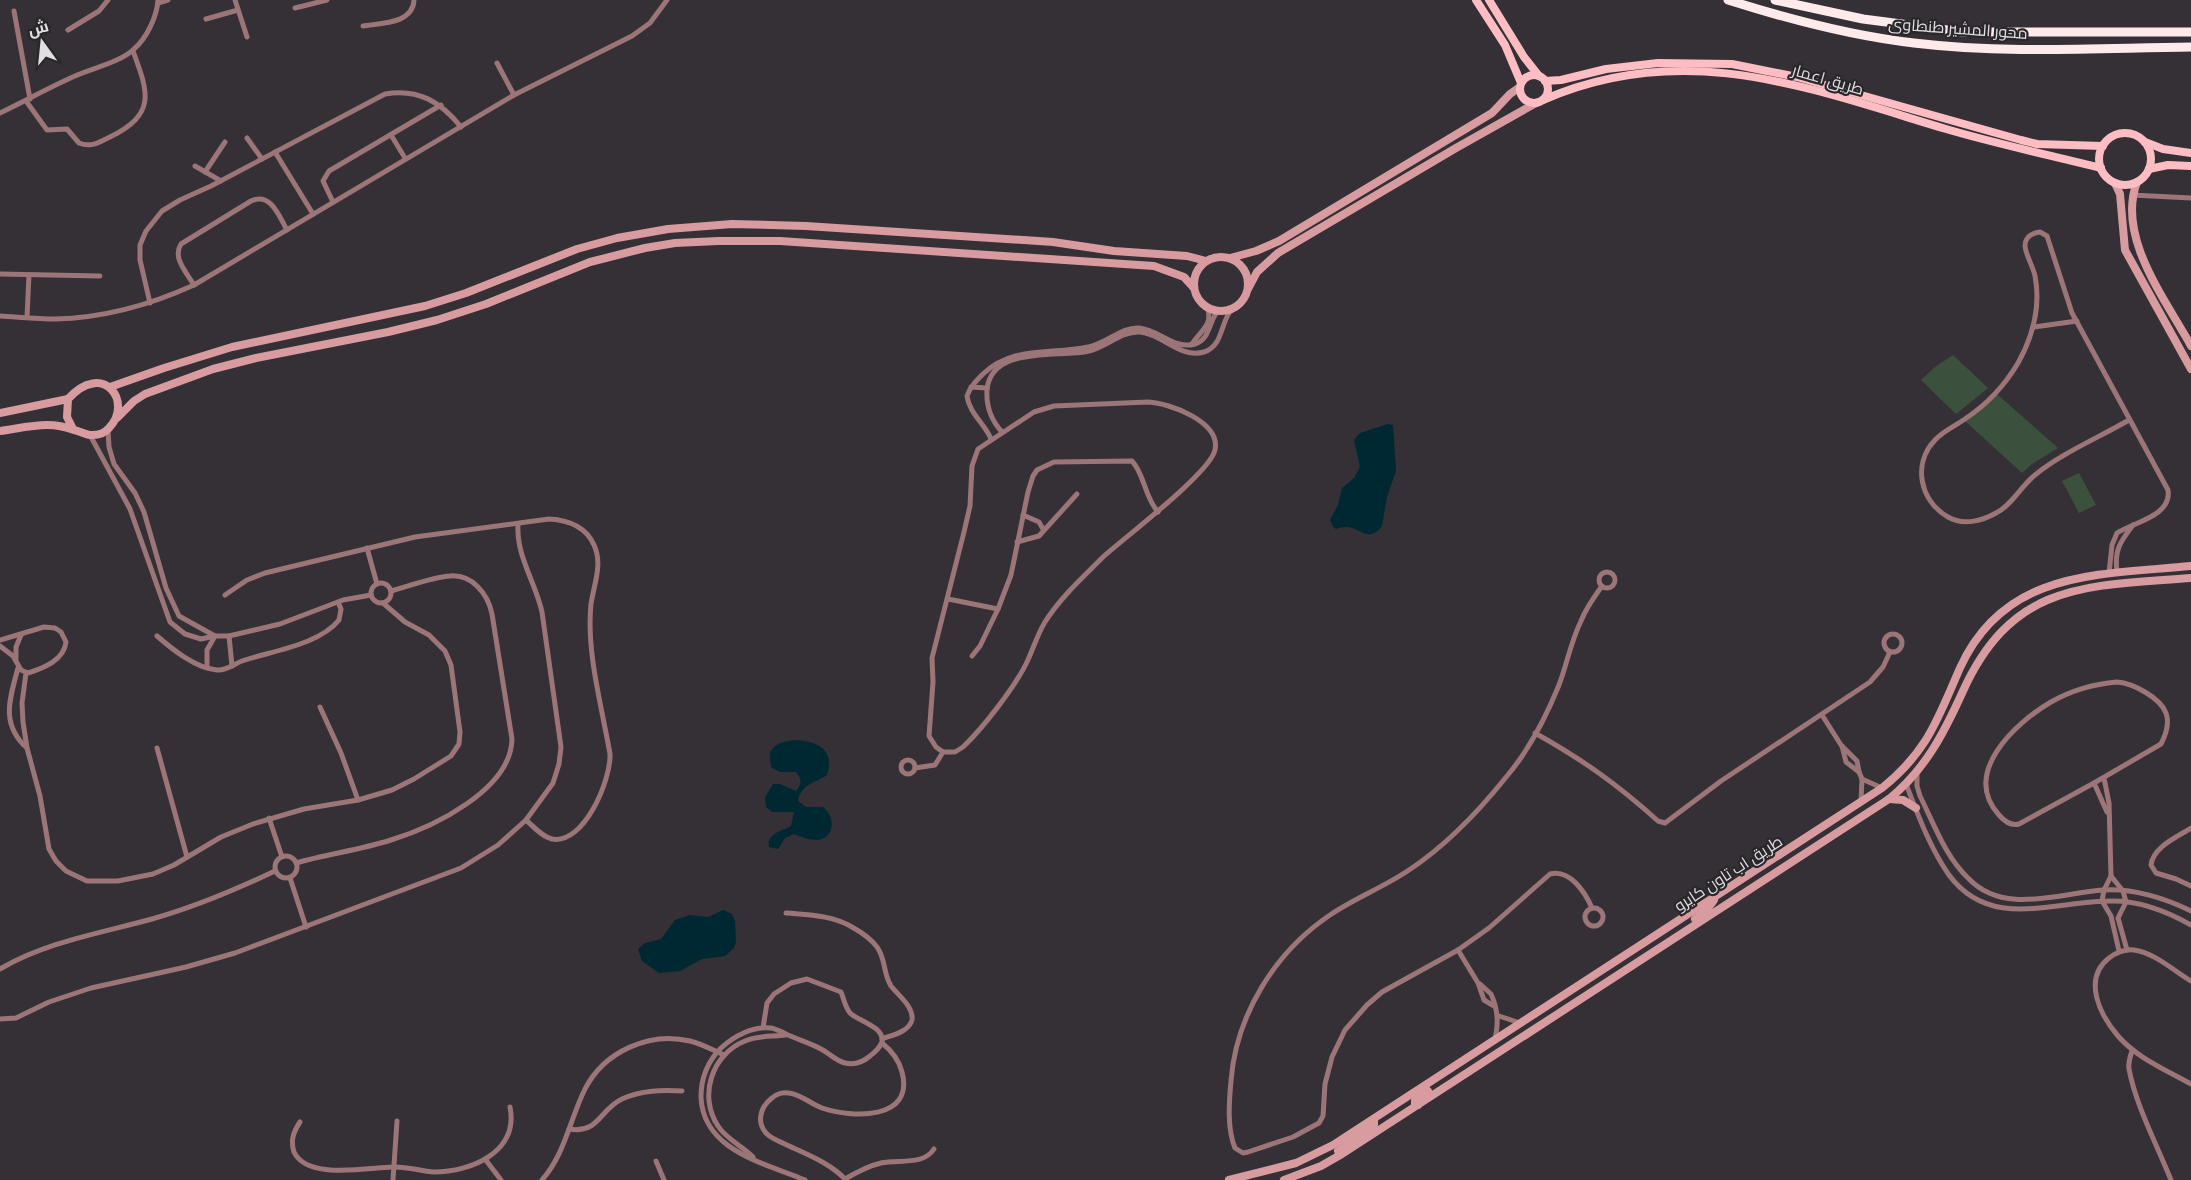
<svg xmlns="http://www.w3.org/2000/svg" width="2191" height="1180" font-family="'Exo 2',Cairo,sans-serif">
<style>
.green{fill:#3c513d}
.water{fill:#002832}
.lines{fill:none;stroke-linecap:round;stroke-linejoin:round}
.street{stroke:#9c7578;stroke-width:5}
.secondary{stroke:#d89ba0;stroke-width:8}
.primary{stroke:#fdbdc2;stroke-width:8}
.highway{stroke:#feeaeb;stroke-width:9}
.labels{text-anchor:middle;stroke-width:4.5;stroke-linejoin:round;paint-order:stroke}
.street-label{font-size:16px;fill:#e1dfe2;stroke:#2a272b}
</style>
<rect width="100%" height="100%" fill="#343035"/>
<g class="green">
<polygon points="1953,355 1988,388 1956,414 1921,380 1935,367"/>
<polygon points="1997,394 2058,448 2032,464 2022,473 1965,421"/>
<polygon points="2079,473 2096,505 2079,513 2062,481"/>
</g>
<g class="water">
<path d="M1388 424 1393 425 1396 471 1387 497 1382 526C1368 544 1361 527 1346 527 1342 527 1339 528 1336 529L1333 527 1330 520 1338 505 1342 488 1354 478 1360 467 1354 440 1360 433Z"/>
<path d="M795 740C817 741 835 749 827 775 815 783 801 784 798 801L806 807H823C835 816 836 838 817 840 809 840 801 837 794 834L785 838 778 849 769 847C766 834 782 831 791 826L794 812H772L766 807 765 797 773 784H780L796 791C802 784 802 779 796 772H780L772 768C765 748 776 742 795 740Z"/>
<polygon points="723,910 732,914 735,921 736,942 734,948 725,956 702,959 680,971 659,973 642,961 638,949 645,943 661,939 675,920 681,918 689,915 708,917"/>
</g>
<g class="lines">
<g class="street">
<polyline points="235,0 247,37"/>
<polyline points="158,3 168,0"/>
<polyline points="295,8 327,0"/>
<polyline points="14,11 30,99"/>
<polyline points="206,19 238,10"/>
<path d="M363 26C381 23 413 24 414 0"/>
<polyline points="68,30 99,11 108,0"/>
<polyline points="497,63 514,95"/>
<path d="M26 101 47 130 67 129 79 143C91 148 99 142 110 137 156 114 149 94 133 51"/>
<path d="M0 113C25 101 50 87 75 76 93 68 121 62 134 49 147 38 157 16 158 0"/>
<polyline points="391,135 405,158"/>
<polyline points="247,138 262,159"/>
<polyline points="275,152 313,214"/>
<polyline points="195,166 221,181"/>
<polyline points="205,172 225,142"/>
<polyline points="2132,195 2191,198"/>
<polyline points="333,202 323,181 329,171 441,105"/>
<polyline points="0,274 100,276"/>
<path d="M194 285C187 273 172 258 181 244L251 201C271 192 279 216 287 230"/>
<path d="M150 303 140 260V245L146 231 162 211 180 200 211 186 385 94C418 88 441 102 461 127"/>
<path d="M0 316C18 317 37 319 55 319 104 318 150 305 194 285L514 95 632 36 650 23 667 0"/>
<polyline points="27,317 29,275"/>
<polyline points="2034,327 2077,321"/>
<path d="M1192 344C1200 331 1214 325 1207 307"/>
<polyline points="971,387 987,388"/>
<path d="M1148 402C1170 403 1221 422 1215 450 1210 473 1124 538 1103 557 1083 577 1060 598 1045 622 1037 635 1033 650 1026 664 1014 688 983 728 963 747L955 752H943L936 747 929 736 933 682 932 658 964 532 970 506 972 466 978 449 1034 412 1054 406Z"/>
<polyline points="108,430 109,447 114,464 135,493 144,512 166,588 179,616 215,636"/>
<path d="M1002 432C991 420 986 406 987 390 991 345 1059 358 1089 351 1107 347 1121 331 1140 332 1163 334 1180 359 1204 352 1224 346 1220 320 1233 308"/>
<polyline points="90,435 130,509 170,622 185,634 201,639 215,636 229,636 280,624 343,600 371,595"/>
<path d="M991 439C985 424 969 413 967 396 970 387 976 381 983 374 1013 345 1051 355 1088 347 1106 344 1121 327 1139 328 1160 330 1174 350 1195 344 1210 340 1209 320 1218 311"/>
<polyline points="1023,515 1039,522 1043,529"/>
<polyline points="1017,542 1039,536 1077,494"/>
<polyline points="367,548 377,584"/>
<circle cx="1607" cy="580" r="8"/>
<path d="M2109 573 2112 545 2117 533C2134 522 2172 516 2168 490L2072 313 2047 236 2040 232C2032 233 2025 237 2025 246 2026 256 2033 266 2035 276 2041 307 2033 336 2018 363 2005 385 1986 405 1965 419 1955 426 1943 431 1935 440 1912 464 1920 501 1948 517 1963 526 1982 521 1996 513 2011 506 2021 486 2035 475 2062 453 2098 438 2129 420"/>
<path d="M2117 573C2114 550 2120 542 2133 525"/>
<circle cx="381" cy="593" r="10"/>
<path d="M225 595 247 580 265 573 415 537 549 519C568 520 586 527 594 545 603 564 594 584 591 604 586 652 602 707 610 754 611 780 584 845 552 839 542 837 533 826 526 820"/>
<path d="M948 599 998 609 1011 575 1028 492 1033 476 1037 470 1054 462 1132 461C1145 475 1144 496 1158 512"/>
<circle cx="1893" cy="643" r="9"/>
<path d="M157 636C172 649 195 668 217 670 226 671 234 664 242 661 271 651 319 645 339 620L341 609 338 602"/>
<polyline points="229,636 232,666"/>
<path d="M0 640 44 627 55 628 61 632 66 642C64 660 44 668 28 673L21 670 13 656 0 646"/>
<polyline points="972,656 980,646 998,609"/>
<polyline points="16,659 16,647 21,635"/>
<polyline points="207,667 207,650 215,636"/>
<path d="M18 668C10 698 0 724 27 748"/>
<polyline points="26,673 22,703 23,722 27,748 40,796 49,849 56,861 66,871 87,881 118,881 153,874 174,865 221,837 253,824 304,809 358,800 392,790 414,779 451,756 459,744 460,732 451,665 445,651 429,635 405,622 383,603"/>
<path d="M2117 682C2128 683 2135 686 2145 692 2167 705 2174 719 2161 744L2094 783 2019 824C2011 826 2005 822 1999 815 1961 773 2015 723 2051 702 2072 690 2094 684 2117 682Z"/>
<polyline points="320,707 341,753 358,800"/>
<polyline points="1822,715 1841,745 1857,761 1859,772 1862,779 1882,788"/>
<path d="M1535 733C1583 760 1617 784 1658 821L1665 823 1721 781 1870 682 1883 667 1890 652"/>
<polyline points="1842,746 1846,762 1859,772"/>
<polyline points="157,748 187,857"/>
<circle cx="908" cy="767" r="7"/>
<polyline points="915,768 935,765 943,752"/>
<path d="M1917 773V786L1920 796C1934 824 1945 856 1968 878 2004 916 2059 893 2103 890 2132 888 2165 898 2191 911"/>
<polyline points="2104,778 2109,803 2111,876 2104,890 2102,901 2111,916 2119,951"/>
<polyline points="2094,783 2107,812"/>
<path d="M1906 784C1918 815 1930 848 1949 875 1991 932 2056 900 2113 901 2139 901 2168 912 2191 925"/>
<polyline points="1861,801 1862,779"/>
<polyline points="269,818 282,857"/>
<path d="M2191 828C2177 837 2153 847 2151 865L2156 873 2176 879 2191 886"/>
<circle cx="286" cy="867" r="11"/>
<path d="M296 863C327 854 360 850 391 840 433 827 511 790 512 739L492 614C488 594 472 574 450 576 433 577 409 586 391 591"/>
<polyline points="2111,876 2123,891 2126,902 2118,918 2127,950"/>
<polyline points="290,878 306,927"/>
<circle cx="1594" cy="917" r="9"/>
<path d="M1592 908C1585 892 1570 869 1550 874L1489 928 1458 950 1382 992 1367 1005 1345 1030 1332 1057 1325 1084 1323 1116 1319 1123 1293 1137 1248 1152 1243 1153 1235 1148C1227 1129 1229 1102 1231 1081 1236 1015 1275 952 1330 915 1355 898 1384 887 1409 870 1447 845 1479 811 1507 776 1529 750 1546 717 1559 685 1567 664 1571 641 1581 621 1586 608 1594 597 1602 586"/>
<path d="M786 913C808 915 832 915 852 927 861 932 871 939 877 947 886 959 883 974 891 986 898 995 914 1007 912 1020 909 1032 892 1035 882 1039"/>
<polyline points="1458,950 1478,983 1484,1000 1494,1006"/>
<path d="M0 969C46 942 101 933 152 919 195 907 235 890 275 871"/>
<path d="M2191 981C2174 971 2155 953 2134 950 2124 949 2117 952 2109 958 2082 979 2100 1015 2118 1036 2137 1058 2166 1070 2191 1084"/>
<path d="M1480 984 1491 994C1498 1009 1499 1023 1495 1039"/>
<polyline points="1499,1016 1520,1023"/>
<path d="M0 1019 16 1018 49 1002 91 988 186 967 235 953 461 868 498 845 526 820 553 783 559 764 561 747 542 612C535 581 516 556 518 524"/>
<path d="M763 1028 767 1003 774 994 791 983 807 979 841 992C844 999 845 1007 850 1013 858 1021 885 1027 882 1042 880 1047 874 1053 870 1056 863 1062 854 1065 845 1063 836 1061 829 1053 821 1049 810 1043 799 1040 788 1035 782 1032 777 1029 771 1028 753 1026 734 1036 721 1048 708 1061 701 1078 701 1097 703 1151 765 1163 805 1180"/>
<path d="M2132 1051C2130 1057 2128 1062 2129 1069 2136 1106 2157 1145 2171 1180"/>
<path d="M300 1122C294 1131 290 1140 294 1152 307 1180 366 1168 392 1167 406 1166 420 1171 434 1172 471 1172 519 1152 510 1107"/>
<path d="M569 1129C599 1134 599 1110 622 1099 642 1090 662 1090 682 1091"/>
<path d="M753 1157C743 1146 727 1140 718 1126 698 1096 712 1054 745 1041 758 1035 772 1037 786 1035"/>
<polyline points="485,1159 501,1180"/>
<polyline points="656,1161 664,1180"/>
<path d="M845 1179C857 1172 868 1166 881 1163 899 1159 923 1166 934 1149"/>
<polyline points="393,1180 397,1121"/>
<path d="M542 1180C565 1154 570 1119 585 1089 604 1052 649 1031 690 1041 702 1044 713 1050 724 1055"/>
<path d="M846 1180C830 1163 808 1155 787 1145 781 1142 772 1139 767 1134 756 1123 760 1107 772 1098 776 1094 783 1092 789 1093 800 1094 811 1104 822 1108 851 1118 915 1121 902 1072 899 1060 892 1051 882 1043"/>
</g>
<g class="secondary">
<path d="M2137 182C2116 237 2166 300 2191 346"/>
<polyline points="2115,183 2120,194 2125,250 2191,369"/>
<circle cx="1221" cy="284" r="27"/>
<polyline points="1230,258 1256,251 1279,241 1492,113 1510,94 1520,87"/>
<polyline points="1248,289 1257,272 1278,253 1456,148 1536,103"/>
<polyline points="110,387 164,368 232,347 425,306 466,293 577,249 617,238 668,229 732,224 806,226 1053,242 1114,251 1187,256 1206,261"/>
<polyline points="0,413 68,399"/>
<polyline points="117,418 134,401 145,394 213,369 256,358 388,332 437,320 486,304 590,262 645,248 675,243 718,241 780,241 1154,266 1184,277 1194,288"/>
<path d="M0 431C15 429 32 425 47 425 55 425 66 427 74 430 80 431 86 435 92 435 99 435 105 433 109 428 134 402 103 360 68 399L67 417 73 429"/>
<polyline points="1889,799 1903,800 1916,808"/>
<polyline points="1695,919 1708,908 1714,900"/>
<polyline points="1418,1105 1415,1105 1415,1100 1428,1091"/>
<polyline points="1338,1151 1374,1125 1374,1120"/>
<path d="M1229 1180 1296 1163 1333 1145 1882 788C1928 751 1937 720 1960 668 2005 569 2100 575 2191 566"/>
<path d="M1284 1180 1321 1166 1342 1154 1889 799C1925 770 1944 733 1963 691 2013 582 2085 586 2191 578"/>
</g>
<g class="primary">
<polyline points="1476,0 1505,45 1521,83"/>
<polyline points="1489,0 1524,57 1539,76"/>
<circle cx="1534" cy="89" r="14"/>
<polyline points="1545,81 1561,80 1606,69 1658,63 1732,64 1797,77 2021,140 2037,144 2103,146"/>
<path d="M1543 100C1684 38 1809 88 1946 129 1997 144 2049 155 2101 168"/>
<circle cx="2125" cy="159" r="26"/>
<polyline points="2145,142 2163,149 2191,153"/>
<polyline points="2149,169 2168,165 2191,166"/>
</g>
<g class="highway">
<path d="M1728 0C1788 19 1851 36 1914 43 2005 54 2099 48 2191 47"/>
<polyline points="1775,0 1863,19 1963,32 2191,32"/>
</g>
</g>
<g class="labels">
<g class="street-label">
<text transform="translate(1958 28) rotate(4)" y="6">محور المشير طنطاوى</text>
<text transform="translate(1828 79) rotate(16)" y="6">طريق اعمار</text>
<text transform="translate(1728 873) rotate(-33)" y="6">طريق اب تاون كايرو</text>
</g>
</g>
<g transform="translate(42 42) rotate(345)" stroke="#2a272b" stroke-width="4.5" paint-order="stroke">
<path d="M0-4.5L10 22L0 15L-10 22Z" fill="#e1dfe2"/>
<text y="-9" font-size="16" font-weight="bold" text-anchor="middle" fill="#e1dfe2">ش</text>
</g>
</svg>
